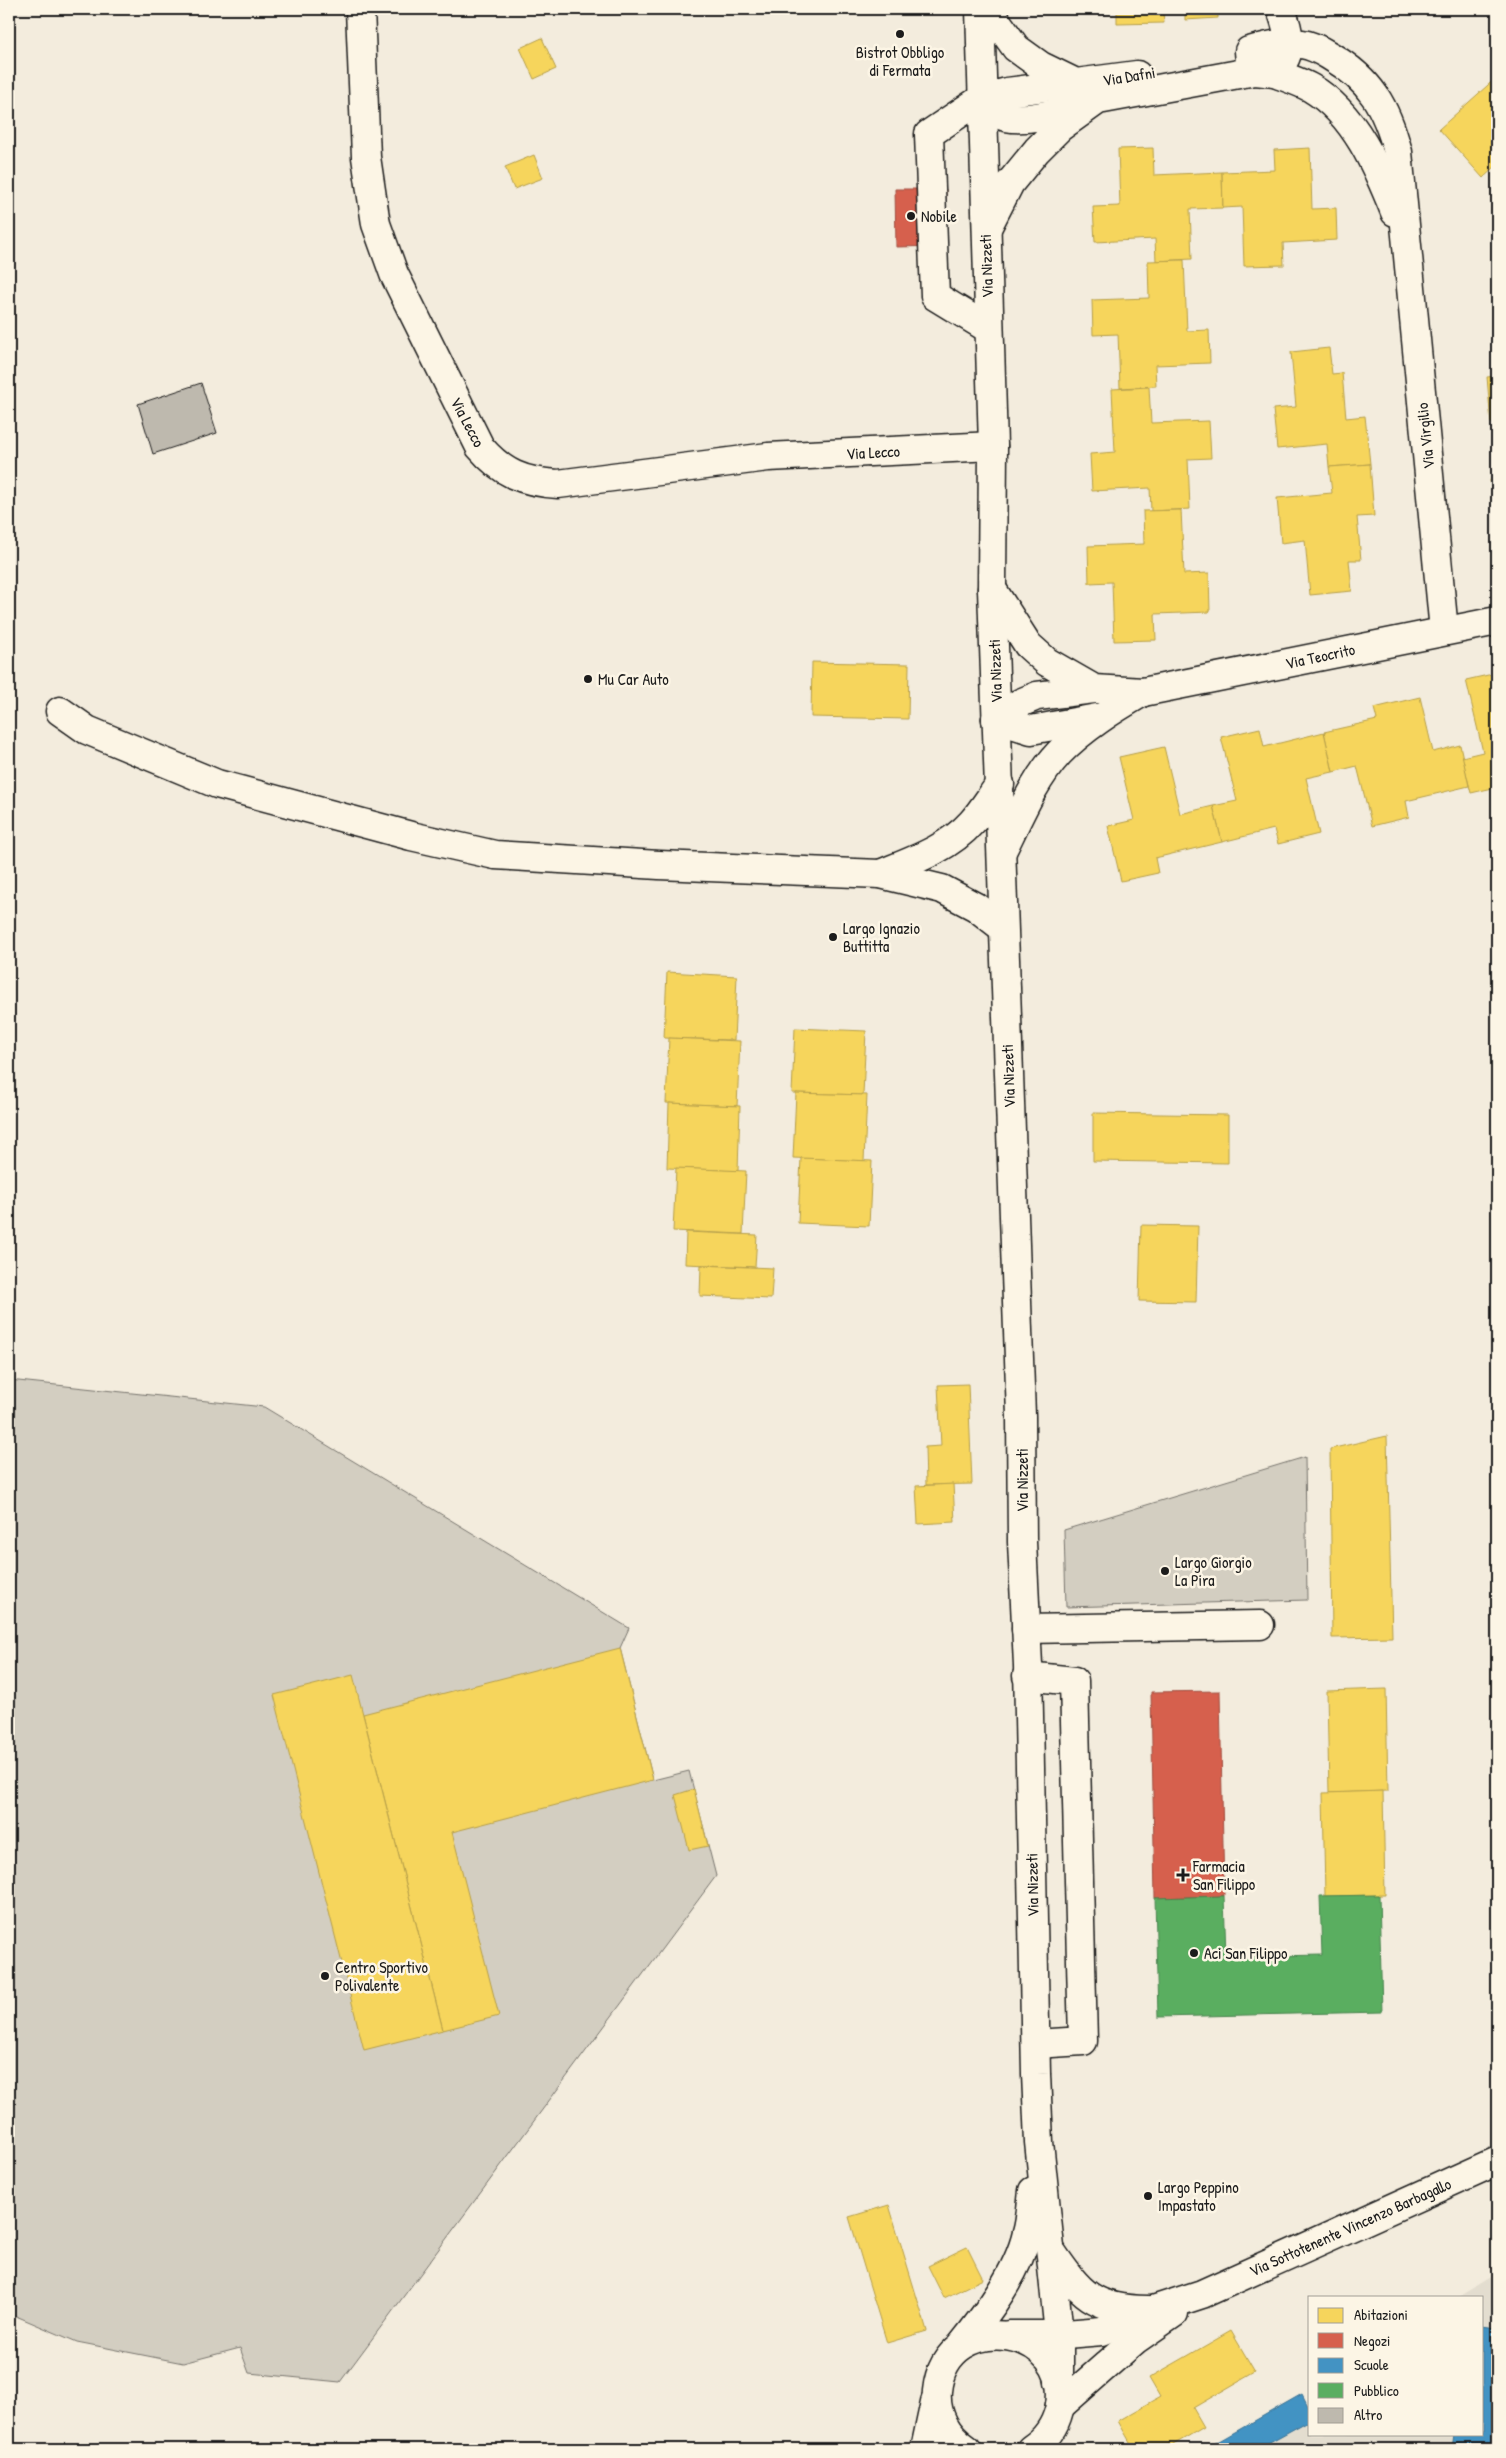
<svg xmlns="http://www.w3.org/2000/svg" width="1506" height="2458" font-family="'Patrick Hand',sans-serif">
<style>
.built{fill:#e3ddcf}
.green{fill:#d3cec1;stroke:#78756e}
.homes{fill:#f6d55c;stroke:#b59e49}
.shops{fill:#d6604d;stroke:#9e4c3e}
.schools{fill:#4393c3;stroke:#376f91}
.public{fill:#5aae61;stroke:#47824c}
.building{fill:#beb9ae;stroke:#1c1c1c}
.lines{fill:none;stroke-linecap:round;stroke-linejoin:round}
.minor-casing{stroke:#1c1c1c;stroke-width:31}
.minor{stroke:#fcf5e5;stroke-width:28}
.poi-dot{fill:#1c1c1c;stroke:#fcf5e5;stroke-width:2}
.labels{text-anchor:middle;stroke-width:5;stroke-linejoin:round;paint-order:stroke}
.poi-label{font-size:16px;fill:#1c1c1c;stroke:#fcf5e5;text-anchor:start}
.street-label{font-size:16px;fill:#1c1c1c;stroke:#fcf5e5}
</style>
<rect width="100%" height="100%" fill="#f3ecdd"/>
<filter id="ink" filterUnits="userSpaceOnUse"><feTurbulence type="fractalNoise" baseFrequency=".02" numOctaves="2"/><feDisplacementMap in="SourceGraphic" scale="10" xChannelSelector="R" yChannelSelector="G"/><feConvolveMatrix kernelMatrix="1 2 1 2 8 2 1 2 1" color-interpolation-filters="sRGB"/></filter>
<g filter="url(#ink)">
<polygon class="built" points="1497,2274 1497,2449 1257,2449 1310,2420 1310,2434 1482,2434 1482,2297 1459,2297"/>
<g class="green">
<polygon points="9,1380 264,1407 629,1628 620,1648 653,1780 689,1771 716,1876 340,2382 249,2373 240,2348 183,2363 77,2342 9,2313"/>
<polygon points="1305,1457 1307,1600 1066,1607 1064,1530"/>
</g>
<g class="homes">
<polygon points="1117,9 1163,9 1164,23 1117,24"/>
<polygon points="1185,9 1218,9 1218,18 1185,20"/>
<polygon points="542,38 556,69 534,79 520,48"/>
<polygon points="1497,77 1497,165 1483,178 1439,129"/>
<polygon points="1153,148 1154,175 1222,172 1223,208 1190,209 1192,259 1156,261 1155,239 1095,242 1093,207 1120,206 1118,149"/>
<polygon points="1310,148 1312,209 1336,208 1337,240 1283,243 1284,265 1244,266 1242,207 1223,208 1222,172 1275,170 1274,150"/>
<polygon points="534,155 543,178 514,189 505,167"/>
<polygon points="1184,260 1187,331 1209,330 1210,363 1155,365 1156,386 1120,388 1118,334 1093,335 1092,300 1149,298 1148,261"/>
<polygon points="1329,348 1332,374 1342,373 1346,418 1365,416 1370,464 1329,467 1327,444 1277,449 1273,409 1296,407 1291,352"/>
<polygon points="1497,376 1497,422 1491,423 1487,377"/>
<polygon points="1149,387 1151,423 1209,421 1211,458 1188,459 1190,509 1151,511 1150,488 1092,491 1090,454 1115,452 1112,389"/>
<polygon points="1370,464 1374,516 1357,517 1361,560 1349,560 1352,591 1310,595 1305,540 1281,543 1277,498 1332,493 1329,467"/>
<polygon points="1497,478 1497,517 1490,480"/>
<polygon points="1181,510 1184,574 1209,573 1210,612 1155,614 1156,640 1114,641 1112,582 1089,583 1088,546 1144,544 1143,511"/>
<polygon points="812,662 909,664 908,719 811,717"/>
<polygon points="1497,673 1497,787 1471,793 1462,757 1483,752 1466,680"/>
<polygon points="1420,697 1433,752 1460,745 1469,786 1406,801 1409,817 1372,826 1357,766 1333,772 1324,732 1377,720 1374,708"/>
<polygon points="1260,728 1264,747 1324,732 1333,772 1306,778 1319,834 1278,844 1274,829 1222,842 1213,806 1237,801 1221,737"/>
<polygon points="1164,747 1180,814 1213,806 1222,842 1155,858 1158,873 1121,881 1108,826 1134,820 1119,757"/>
<polygon points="667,972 737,976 734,1040 664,1038"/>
<polygon points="795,1028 866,1031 863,1095 792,1093"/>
<polygon points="669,1038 740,1041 737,1106 666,1103"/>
<polygon points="796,1093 867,1095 864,1161 793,1158"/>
<polygon points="669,1103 740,1106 738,1171 667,1168"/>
<polygon points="1093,1113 1228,1115 1228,1163 1093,1161"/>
<polygon points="801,1158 872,1161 869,1226 798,1223"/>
<polygon points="676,1168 746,1171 743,1234 673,1231"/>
<polygon points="1141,1225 1198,1226 1196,1302 1139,1301"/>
<polygon points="686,1232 757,1235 755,1267 685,1264"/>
<polygon points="701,1265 773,1268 771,1299 700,1296"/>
<polygon points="968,1384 972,1484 926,1485 925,1447 941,1446 938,1385"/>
<polygon points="1387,1436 1392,1637 1332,1638 1330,1449"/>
<polygon points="953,1484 955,1522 918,1524 916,1486"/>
<polygon points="620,1648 653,1780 452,1832 499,2016 443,2030 363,1714"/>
<polygon points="353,1675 443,2030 364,2050 274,1695"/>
<polygon points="1386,1689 1388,1791 1329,1793 1327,1691"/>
<polygon points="694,1789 708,1846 689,1850 675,1795"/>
<polygon points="1383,1791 1385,1895 1325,1896 1323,1793"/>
<polygon points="889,2205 927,2331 887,2343 849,2217"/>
<polygon points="967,2247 983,2279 944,2298 928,2266"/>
<polygon points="1231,2331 1255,2372 1193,2408 1204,2427 1173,2445 1176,2449 1134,2449 1118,2421 1160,2397 1149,2378"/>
</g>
<g class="shops">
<polygon points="895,189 946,189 946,246 896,247"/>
<polygon points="1220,1691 1224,1896 1155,1898 1151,1692"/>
</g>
<g class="schools">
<polygon points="1482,2326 1497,2328 1497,2449 1451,2449 1453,2434 1482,2434"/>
<polygon points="1302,2394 1310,2410 1310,2420 1257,2449 1205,2449"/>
</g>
<polygon class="public" points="1379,1895 1382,2012 1158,2017 1155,1898 1224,1896 1226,1957 1322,1955 1320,1896"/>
<polygon class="building" points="201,383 217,433 153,454 138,404"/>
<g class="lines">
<g class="minor-casing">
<g id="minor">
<path d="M360 9 366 157 376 224 394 274 480 447C503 474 523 482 558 484L768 457 993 446"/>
<polyline points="980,9 993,446 992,589 1021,1416 1022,1542 1028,1665 1036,2074 1039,2142 1059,2334 1059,2381"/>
<polyline points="988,9 1016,48 1041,66 1076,83 1137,75"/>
<path d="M1255 71 1250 62 1249 51C1267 46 1283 41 1302 44 1311 45 1322 51 1330 56 1371 80 1386 107 1398 152L1444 631"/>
<path d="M1275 73C1287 78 1301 82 1311 88 1355 114 1377 167 1395 212"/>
<path d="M981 99C988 105 996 115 1006 117 1029 122 1058 112 1079 106"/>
<path d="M987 228 1010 183 1037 150 1059 128 1098 100 1255 71 1275 73C1295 51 1290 35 1281 9"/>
<polyline points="989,329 935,296 929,134 981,99 1007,92 1076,83"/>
<polyline points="992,589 1028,645 1047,662 1094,689 1143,692 1497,621"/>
<polyline points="60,711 87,730 217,784 411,836 495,855 659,865 880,874 942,889 976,907 1003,928"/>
<polyline points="996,719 1031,730 1097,718"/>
<polyline points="996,719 1020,703 1037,696 1094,689"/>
<path d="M1003 849C1019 817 1034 780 1059 753 1083 728 1114 709 1143 692"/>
<path d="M880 874C912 861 948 849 972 822 982 811 991 796 1000 784"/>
<polyline points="1026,1629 1260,1625"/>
<polyline points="1027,1676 1074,1681 1083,2041 1036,2044"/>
<path d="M1051 2251C1081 2295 1093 2309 1148 2310"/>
<polyline points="1009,2335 1053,2335 1102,2331 1150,2311 1202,2294 1497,2161"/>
<path d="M961 2346C986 2315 1018 2273 1027 2233 1031 2220 1031 2205 1033 2191"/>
<polyline points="1060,2406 1135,2340 1174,2313"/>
<polyline points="925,2449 935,2402"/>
<path d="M967 2449C947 2436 935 2415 937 2391 946 2304 1078 2326 1059 2410 1055 2426 1045 2440 1031 2449"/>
</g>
</g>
<use href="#minor" class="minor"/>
</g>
</g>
<g class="poi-dot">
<circle cx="900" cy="34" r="5"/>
<circle cx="911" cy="216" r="5"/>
<circle cx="588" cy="679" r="5"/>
<circle cx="833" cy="937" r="5"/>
<circle cx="1165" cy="1571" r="5"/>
<path d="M1180.5 1867.5h5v5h5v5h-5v5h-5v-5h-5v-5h5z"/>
<circle cx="1194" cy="1953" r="5"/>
<circle cx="325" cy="1976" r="5"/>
<circle cx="1148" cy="2196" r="5"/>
</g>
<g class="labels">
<g class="poi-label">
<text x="900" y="58" text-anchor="middle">Bistrot Obbligo<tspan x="900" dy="18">di Fermata</tspan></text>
<text x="921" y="222">Nobile</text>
<text x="598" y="685">Mu Car Auto</text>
<text x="843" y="934">Largo Ignazio<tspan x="843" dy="18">Buttitta</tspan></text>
<text x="1175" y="1568">Largo Giorgio<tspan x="1175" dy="18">La Pira</tspan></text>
<text x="1193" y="1872">Farmacia<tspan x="1193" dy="18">San Filippo</tspan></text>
<text x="1204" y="1959">Aci San Filippo</text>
<text x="335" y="1973">Centro Sportivo<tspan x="335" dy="18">Polivalente</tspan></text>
<text x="1158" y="2193">Largo Peppino<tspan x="1158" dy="18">Impastato</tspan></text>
</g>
<g class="street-label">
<text transform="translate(1129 76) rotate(-9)" y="6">Via Dafni</text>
<text transform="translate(986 266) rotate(-92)" y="6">Via Nizzeti</text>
<text transform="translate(468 422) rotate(62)" y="6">Via Lecco</text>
<text transform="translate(1425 436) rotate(-96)" y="6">Via Virgilio</text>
<text transform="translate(873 452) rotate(-3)" y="6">Via Lecco</text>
<text transform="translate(1320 656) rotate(-12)" y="6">Via Teocrito</text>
<text transform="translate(995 671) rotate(-92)" y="6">Via Nizzeti</text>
<text transform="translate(1008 1076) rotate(-92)" y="6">Via Nizzeti</text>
<text transform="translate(1022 1480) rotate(-90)" y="6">Via Nizzeti</text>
<text transform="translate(1032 1885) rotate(-91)" y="6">Via Nizzeti</text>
<text transform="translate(1350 2227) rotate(-24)" y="6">Via Sottotenente Vincenzo Barbagallo</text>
</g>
</g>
<rect width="1506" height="2458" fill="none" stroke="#fcf5e5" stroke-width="30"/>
<rect x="15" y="15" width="1476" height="2428" fill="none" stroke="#1c1c1c" stroke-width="2" filter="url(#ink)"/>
<rect x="1308" y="2296" width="175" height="140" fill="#fcf5e5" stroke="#a29e95"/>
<rect x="1318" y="2308" width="25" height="15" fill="#f6d55c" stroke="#a29e95"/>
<text x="1354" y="2320" font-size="15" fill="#1c1c1c">Abitazioni</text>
<rect x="1318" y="2333" width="25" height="15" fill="#d6604d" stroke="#a29e95"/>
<text x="1354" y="2346" font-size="15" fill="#1c1c1c">Negozi</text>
<rect x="1318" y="2358" width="25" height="15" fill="#4393c3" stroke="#a29e95"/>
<text x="1354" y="2370" font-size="15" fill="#1c1c1c">Scuole</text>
<rect x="1318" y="2383" width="25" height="15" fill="#5aae61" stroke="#a29e95"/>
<text x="1354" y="2396" font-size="15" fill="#1c1c1c">Pubblico</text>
<rect x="1318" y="2408" width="25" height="15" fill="#beb9ae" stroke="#a29e95"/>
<text x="1354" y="2420" font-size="15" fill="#1c1c1c">Altro</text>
</svg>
